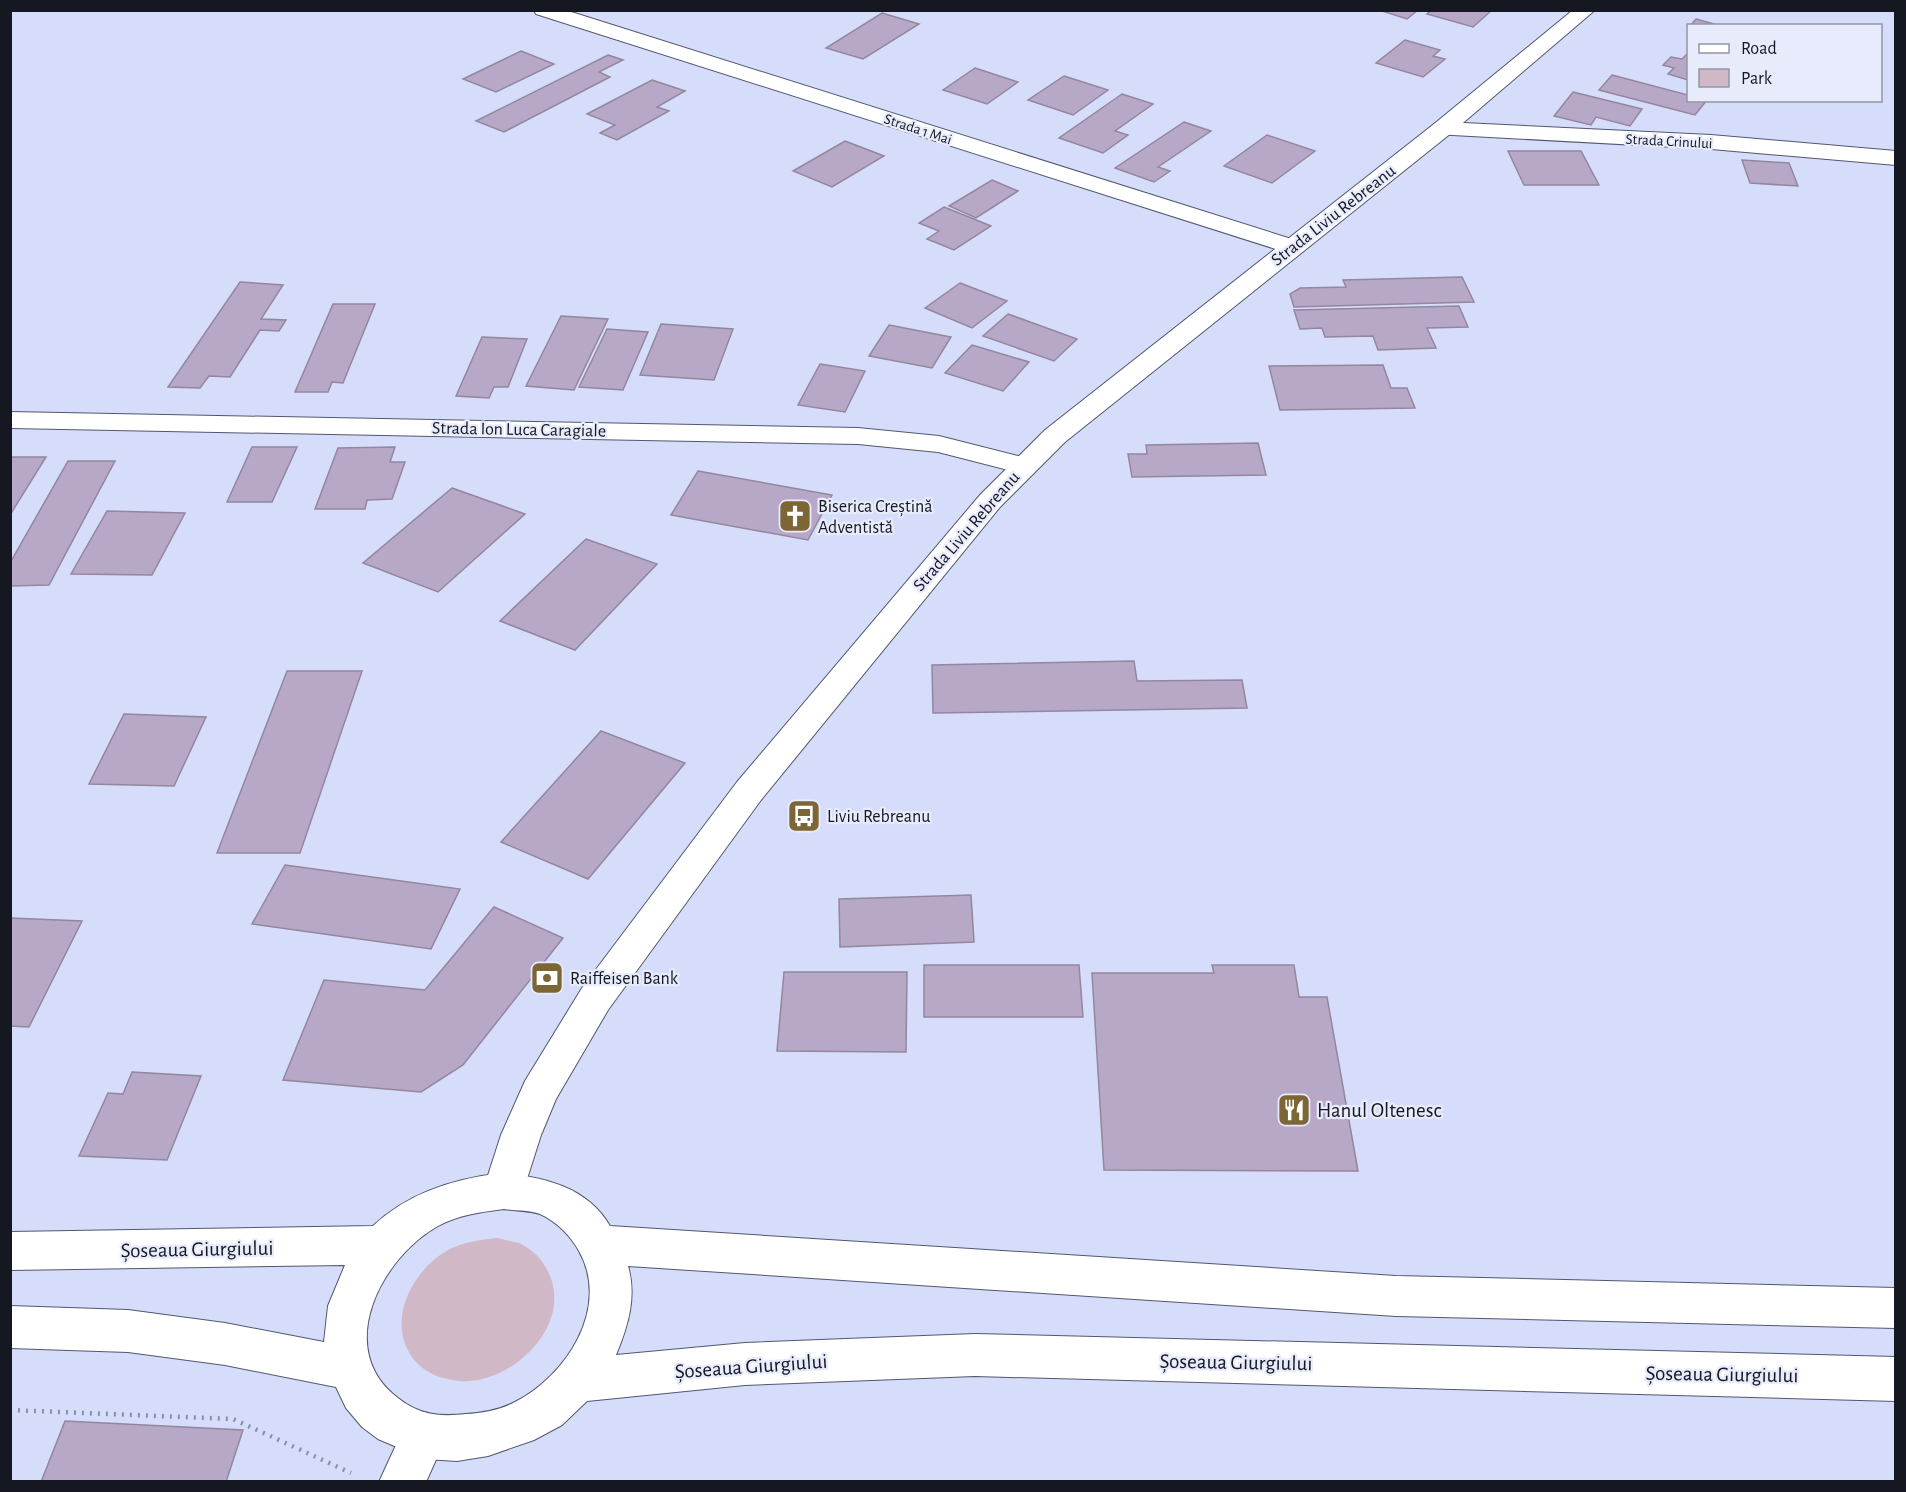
<svg xmlns="http://www.w3.org/2000/svg" width="1906" height="1492" font-family="'Alegreya Sans',sans-serif">
<style>
.green{fill:#d1b8c6}
.building{fill:#b8a8c8;stroke:#93869f;stroke-width:1.5}
.lines{fill:none;stroke-linecap:round;stroke-linejoin:round}
.street-casing{stroke:#51576f;stroke-width:2}
.secondary-casing{stroke:#51576f;stroke-width:2}
.highway-casing{stroke:#51576f;stroke-width:2}
.path{stroke:#8a8fa5;stroke-width:4.5;stroke-dasharray:2 6;stroke-linecap:butt}
.street{fill:#fff;fill-rule:evenodd}
.secondary{fill:#fff;fill-rule:evenodd}
.highway{fill:#fff;fill-rule:evenodd}
.labels{text-anchor:middle;stroke-width:4.5;stroke-linejoin:round;paint-order:stroke}
.far-street-label{font-size:15px;fill:#151721;stroke:#e7ebfc}
.street-label{font-size:18px;fill:#151721;stroke:#e7ebfc}
.poi-label{font-size:18px;fill:#151721;stroke:#e7ebfc;text-anchor:start}
.near-poi-label{font-size:21px;fill:#151721;stroke:#e7ebfc;text-anchor:start}
.near-street-label{font-size:21px;fill:#151721;stroke:#e7ebfc}
</style>
<rect width="100%" height="100%" fill="#d6ddfa"/>
<path class="green" d="M497 1238C504 1240 512 1241 519 1243 528 1247 538 1255 543 1263 581 1317 516 1385 459 1381 444 1379 429 1375 418 1364 383 1328 409 1272 448 1250 463 1242 480 1240 497 1238Z"/>
<g class="building">
<polygon points="1379,10 1418,10 1407,19"/>
<polygon points="1432,10 1492,10 1473,27 1427,14"/>
<polygon points="882,13 919,24 863,59 826,48"/>
<polygon points="1696,19 1721,26 1690,26"/>
<polygon points="1405,40 1440,50 1433,56 1445,59 1423,77 1376,63"/>
<polygon points="521,51 554,64 496,92 463,79"/>
<polygon points="1688,53 1688,80 1668,74 1674,68 1663,65 1671,57 1682,59"/>
<polygon points="608,55 623,60 599,72 610,77 504,132 476,121"/>
<polygon points="975,68 1018,82 987,104 943,90"/>
<polygon points="1612,75 1688,95 1688,100 1707,100 1695,115 1599,90"/>
<polygon points="1064,76 1108,90 1073,115 1028,100"/>
<polygon points="652,80 685,91 657,107 669,111 617,140 600,133 615,125 587,114"/>
<polygon points="1573,92 1642,109 1630,126 1596,117 1591,125 1554,116"/>
<polygon points="1122,94 1153,104 1115,131 1128,135 1103,153 1059,138"/>
<polygon points="1184,122 1211,131 1158,167 1170,171 1154,182 1115,168"/>
<polygon points="1267,135 1315,151 1272,183 1224,166"/>
<polygon points="845,141 884,156 832,187 793,171"/>
<polygon points="1508,151 1581,151 1599,185 1524,185"/>
<polygon points="1742,160 1789,163 1798,186 1750,183"/>
<polygon points="992,180 1018,191 976,218 949,206"/>
<polygon points="944,207 991,226 954,250 927,239 939,231 919,223"/>
<polygon points="1462,277 1474,302 1294,307 1290,294 1300,288 1346,287 1343,280"/>
<polygon points="240,282 283,285 261,319 286,320 279,331 260,330 230,377 209,376 200,388 168,387"/>
<polygon points="960,283 1007,301 972,328 925,308"/>
<polygon points="333,304 375,304 343,383 332,382 328,392 295,392"/>
<polygon points="1459,306 1468,327 1427,328 1436,348 1378,350 1373,336 1325,337 1322,328 1300,329 1294,310"/>
<polygon points="1008,314 1077,339 1054,361 983,336"/>
<polygon points="561,316 608,319 574,390 526,386"/>
<polygon points="661,324 733,329 714,380 640,375"/>
<polygon points="889,325 951,337 932,368 869,356"/>
<polygon points="607,329 648,332 623,390 579,387"/>
<polygon points="482,337 527,339 508,387 494,387 489,398 456,396"/>
<polygon points="972,345 1029,362 1003,391 945,373"/>
<polygon points="820,364 865,371 845,412 798,405"/>
<polygon points="1383,365 1391,388 1407,388 1415,408 1280,410 1269,366"/>
<polygon points="1258,443 1266,475 1132,477 1128,454 1147,454 1146,445"/>
<polygon points="252,447 297,447 272,502 227,502"/>
<polygon points="395,447 390,462 405,462 392,499 367,500 365,509 315,509 338,448"/>
<polygon points="10,457 46,457 10,515"/>
<polygon points="68,461 115,461 49,585 10,586 10,563"/>
<polygon points="698,471 832,495 808,540 671,515"/>
<polygon points="452,488 525,514 438,592 363,563"/>
<polygon points="107,511 185,513 152,575 71,574"/>
<polygon points="586,539 657,564 575,650 500,621"/>
<polygon points="1134,661 1137,681 1242,680 1247,708 933,713 932,665"/>
<polygon points="287,671 362,671 300,853 217,853"/>
<polygon points="124,714 206,717 174,786 89,784"/>
<polygon points="601,731 685,763 588,879 501,842"/>
<polygon points="285,865 460,889 431,949 252,924"/>
<polygon points="971,895 974,942 840,947 839,899"/>
<polygon points="494,907 563,938 463,1065 421,1092 283,1080 324,980 425,990"/>
<polygon points="10,918 82,921 29,1027 10,1026"/>
<polygon points="924,965 1079,965 1083,1017 924,1017"/>
<polygon points="1212,965 1294,965 1299,997 1327,997 1358,1171 1104,1170 1092,973 1214,973"/>
<polygon points="784,972 907,972 906,1052 777,1051"/>
<polygon points="132,1072 201,1076 167,1160 79,1156 108,1093 123,1094"/>
<polygon points="65,1421 243,1430 226,1482 41,1482"/>
</g>
<g class="lines">
<g class="street-casing">
<g id="street">
<polygon points="534,10 565,10 1301,242 1305,247 1301,252 1293,254 1285,252 536,14"/>
<polygon points="1442,122 1711,135 1896,151 1896,165 1711,149 1434,134 1431,129 1434,124"/>
<polygon points="10,412 858,428 939,436 1034,460 1038,466 1034,472 1024,474 938,452 858,444 10,428"/>
</g>
</g>
<g class="secondary-casing">
<g id="secondary">
<polygon points="1573,10 1595,10 1450,134 1065,442 1000,507 761,800 608,1010 556,1099 541,1135 519,1204 504,1209 489,1204 483,1191 501,1135 525,1081 582,988 737,782 980,495 1045,430 1434,124"/>
<polygon points="424,1412 440,1419 447,1435 426,1482 379,1482 408,1419"/>
</g>
</g>
<g class="highway-casing">
<path id="highway" d="M504 1173C546 1178 587 1187 610 1226L1396 1276 1896 1288V1328L1396 1316 628 1266C637 1297 628 1326 616 1355L745 1343 975 1334 1896 1357V1401L975 1376 745 1385 587 1401 562 1425 534 1440 488 1456 457 1461 425 1459 378 1439 362 1427 346 1408 336 1387 225 1365 128 1352 10 1348V1306L128 1310 225 1323 324 1342 328 1306 345 1265 10 1270V1232L373 1226C409 1192 456 1178 504 1173ZM504 1209C515 1211 529 1210 540 1214 556 1221 571 1236 579 1251 611 1308 566 1376 515 1402 500 1410 483 1413 466 1414 440 1417 419 1415 398 1398 333 1349 381 1258 438 1226 458 1215 481 1212 504 1209Z"/>
</g>
<polyline class="path" points="10,1410 233,1419 351,1473"/>
<use href="#street" class="street"/>
<use href="#secondary" class="secondary"/>
<use href="#highway" class="highway"/>
</g>
<defs>
<g id="church-square" transform="scale(1.725)"><rect x="-9" y="-9" width="18" height="18" rx="4" fill="#7c6636" stroke="#e7ebfc"/><path d="M-1.2-6h2.4v3.5h3.3v2.4h-3.3V6h-2.4V-.1h-3.3v-2.4h3.3Z" fill="#fff"/></g>
<g id="bus-square" transform="scale(1.725)"><rect x="-9" y="-9" width="18" height="18" rx="4" fill="#7c6636" stroke="#e7ebfc"/><path d="M-5-6H5V4H4V6H2V4H-2V6H-4V4H-5ZM-3.5-4V0h7V-4ZM-3.5 1.2v1.5H-2V1.2ZM2 1.2v1.5H3.5V1.2Z" fill="#fff"/></g>
<g id="bank-square" transform="scale(1.725)"><rect x="-9" y="-9" width="18" height="18" rx="4" fill="#7c6636" stroke="#e7ebfc"/><path d="M-6-4H6V4H-6ZM0-2.3a2.3 2.3 0 1 0 0 4.6a2.3 2.3 0 1 0 0-4.6Z" fill="#fff"/></g>
<g id="restaurant-square" transform="scale(1.725)"><rect x="-9" y="-9" width="18" height="18" rx="4" fill="#7c6636" stroke="#e7ebfc"/><path d="M-5-6h1v4h1v-4h1v4h1v-4h1v5L-1.5 .5V6h-2V.5L-5-1ZM5-6V6H3V1.5H1.5Q1.5-4 5-6Z" fill="#fff"/></g>
</defs>
<g fill-rule="evenodd">
<use href="#church-square" x="795" y="516"/>
<use href="#bus-square" x="804" y="816"/>
<use href="#bank-square" x="547" y="978"/>
<use href="#restaurant-square" x="1294" y="1110"/>
</g>
<g class="labels">
<g class="far-street-label">
<text transform="translate(918 129) rotate(18)" y="5">Strada 1 Mai</text>
<text transform="translate(1669 141) rotate(3)" y="5">Strada Crinului</text>
</g>
<g class="street-label">
<text transform="translate(1333 215) rotate(-38)" y="6">Strada Liviu Rebreanu</text>
<text transform="translate(519 429) rotate(1)" y="6">Strada Ion Luca Caragiale</text>
<text transform="translate(966 531) rotate(-49)" y="6">Strada Liviu Rebreanu</text>
</g>
<g class="poi-label">
<text x="818" y="512">Biserica Creștină<tspan x="818" dy="21">Adventistă</tspan></text>
<text x="827" y="822">Liviu Rebreanu</text>
<text x="570" y="984">Raiffeisen Bank</text>
</g>
<g class="near-poi-label">
<text x="1317" y="1117">Hanul Oltenesc</text>
</g>
<g class="near-street-label">
<text transform="translate(197 1249) rotate(-1)" y="7">Șoseaua Giurgiului</text>
<text transform="translate(1236 1362) rotate(1)" y="7">Șoseaua Giurgiului</text>
<text transform="translate(751 1366) rotate(-4)" y="7">Șoseaua Giurgiului</text>
<text transform="translate(1722 1374) rotate(1)" y="7">Șoseaua Giurgiului</text>
</g>
</g>
<rect width="1906" height="1492" fill="none" stroke="#151721" stroke-width="24"/>
<rect x="1687" y="24" width="195" height="78" fill="#e7ebfc" stroke="#9396a4" stroke-width="1.5"/>
<rect x="1699" y="44" width="30" height="9" fill="#ffffff" stroke="#9396a4" stroke-width="1.5"/>
<text x="1741" y="54" font-size="18" fill="#151721">Road</text>
<rect x="1699" y="69" width="30" height="18" fill="#d1b8c6" stroke="#9396a4" stroke-width="1.5"/>
<text x="1741" y="84" font-size="18" fill="#151721">Park</text>
</svg>
